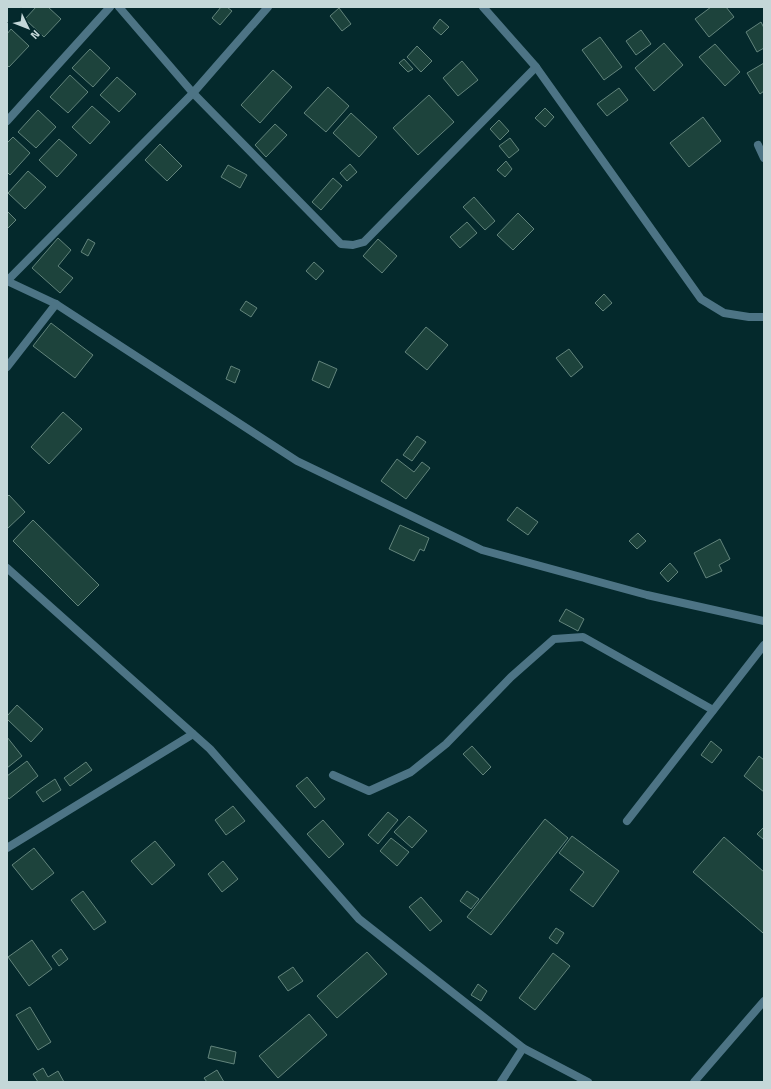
<svg xmlns="http://www.w3.org/2000/svg" width="771" height="1089" font-family="'Titillium Web',sans-serif">
<style>
.building{fill:#1d433c;stroke:#62847c}
.lines{fill:none;stroke-linecap:round;stroke-linejoin:round}
.minor{stroke:#4d7485;stroke-width:8}
</style>
<rect width="100%" height="100%" fill="#04292c"/>
<g class="building">
<polygon points="36,7 48,7 61,19 44,37 25,19"/>
<polygon points="221,7 227,7 232,11 220,25 212,18"/>
<polygon points="711,7 726,7 734,17 709,37 695,19"/>
<polygon points="339,8 351,24 342,31 330,16"/>
<polygon points="440,19 449,27 441,35 433,28"/>
<polygon points="761,22 764,28 764,48 757,52 746,32"/>
<polygon points="11,29 29,46 9,67 7,65 7,34"/>
<polygon points="641,30 651,44 636,55 626,41"/>
<polygon points="600,37 622,67 604,80 582,50"/>
<polygon points="664,43 683,65 654,91 635,68"/>
<polygon points="715,44 740,72 725,86 699,57"/>
<polygon points="417,46 432,61 421,72 407,57"/>
<polygon points="90,49 110,68 93,87 72,68"/>
<polygon points="404,59 413,69 408,72 399,63"/>
<polygon points="462,61 478,80 458,96 443,78"/>
<polygon points="764,63 764,91 760,94 747,73"/>
<polygon points="273,70 292,87 260,123 241,105"/>
<polygon points="70,75 88,92 68,113 50,97"/>
<polygon points="117,77 136,94 119,112 100,95"/>
<polygon points="328,87 349,106 326,132 304,113"/>
<polygon points="619,88 628,100 607,116 597,104"/>
<polygon points="429,95 454,122 418,155 393,128"/>
<polygon points="92,106 110,122 90,144 72,127"/>
<polygon points="545,108 554,117 545,127 535,118"/>
<polygon points="38,110 56,127 36,148 18,132"/>
<polygon points="351,113 377,137 359,157 333,133"/>
<polygon points="703,117 721,141 689,167 670,143"/>
<polygon points="499,120 509,131 500,140 490,129"/>
<polygon points="275,124 287,135 266,157 255,145"/>
<polygon points="13,137 30,153 10,175 7,172 7,143"/>
<polygon points="510,138 519,150 509,158 499,146"/>
<polygon points="59,139 77,155 57,177 39,160"/>
<polygon points="160,144 182,166 167,181 145,160"/>
<polygon points="506,161 512,169 505,177 497,170"/>
<polygon points="350,164 357,172 347,181 340,173"/>
<polygon points="228,165 247,175 240,188 221,177"/>
<polygon points="28,171 46,187 25,209 8,193"/>
<polygon points="333,178 342,186 321,210 312,202"/>
<polygon points="474,197 495,221 485,230 463,207"/>
<polygon points="7,211 16,220 7,229"/>
<polygon points="518,213 534,229 513,250 497,235"/>
<polygon points="467,222 477,233 460,248 450,237"/>
<polygon points="58,238 71,250 58,266 73,278 60,293 32,268"/>
<polygon points="88,239 95,243 88,256 81,252"/>
<polygon points="378,239 397,256 382,273 363,256"/>
<polygon points="314,262 324,271 316,280 306,271"/>
<polygon points="604,294 612,303 603,311 595,303"/>
<polygon points="246,301 257,308 251,317 240,310"/>
<polygon points="51,323 93,355 75,378 33,346"/>
<polygon points="426,327 448,345 427,370 405,352"/>
<polygon points="569,349 583,367 571,377 556,358"/>
<polygon points="319,361 337,369 329,388 312,380"/>
<polygon points="231,366 240,370 235,383 226,379"/>
<polygon points="63,412 82,429 49,464 31,447"/>
<polygon points="417,436 426,442 412,461 403,455"/>
<polygon points="397,459 414,472 422,462 430,468 406,499 381,481"/>
<polygon points="9,495 25,512 7,529 7,497"/>
<polygon points="517,507 538,522 528,535 507,520"/>
<polygon points="33,520 99,585 78,606 13,541"/>
<polygon points="400,525 429,538 424,551 420,549 414,561 389,549"/>
<polygon points="638,533 646,541 637,549 629,541"/>
<polygon points="720,539 730,559 719,565 722,571 706,578 694,553"/>
<polygon points="670,563 678,572 668,582 660,573"/>
<polygon points="566,609 584,619 578,631 559,621"/>
<polygon points="17,705 43,729 31,742 7,719 7,716"/>
<polygon points="7,737 22,756 7,768"/>
<polygon points="711,741 722,750 712,763 701,755"/>
<polygon points="472,746 491,767 483,775 463,754"/>
<polygon points="759,756 764,760 764,792 744,776"/>
<polygon points="27,761 38,776 9,799 7,796 7,776"/>
<polygon points="86,762 92,770 70,786 64,778"/>
<polygon points="307,777 325,799 315,808 296,786"/>
<polygon points="55,779 61,790 43,802 36,792"/>
<polygon points="233,806 245,821 226,835 215,820"/>
<polygon points="388,812 398,820 378,844 368,835"/>
<polygon points="409,816 427,831 412,848 394,832"/>
<polygon points="545,819 568,838 491,935 467,917"/>
<polygon points="323,820 344,844 329,858 307,834"/>
<polygon points="764,827 764,840 757,834"/>
<polygon points="572,836 619,871 593,907 570,890 584,872 559,853"/>
<polygon points="724,837 764,872 764,931 763,933 693,872"/>
<polygon points="391,838 409,852 397,866 380,851"/>
<polygon points="155,841 175,865 152,885 131,861"/>
<polygon points="34,848 54,873 32,890 12,865"/>
<polygon points="223,861 238,879 222,892 208,874"/>
<polygon points="83,891 106,922 94,930 71,900"/>
<polygon points="467,891 479,899 471,909 460,901"/>
<polygon points="421,897 442,921 430,931 409,907"/>
<polygon points="556,928 564,933 557,944 549,938"/>
<polygon points="32,940 52,969 29,986 8,957"/>
<polygon points="61,949 68,959 59,966 52,956"/>
<polygon points="367,952 387,974 337,1018 317,996"/>
<polygon points="553,953 570,966 535,1010 519,998"/>
<polygon points="293,967 303,981 288,991 278,977"/>
<polygon points="478,984 487,991 481,1001 471,995"/>
<polygon points="30,1007 51,1042 38,1050 16,1015"/>
<polygon points="309,1014 327,1035 278,1078 259,1056"/>
<polygon points="211,1046 236,1052 234,1064 208,1058"/>
<polygon points="43,1068 48,1077 58,1071 64,1082 38,1082 33,1074"/>
<polygon points="217,1070 224,1082 207,1082 204,1078"/>
</g>
<g class="lines">
<g class="minor">
<polyline points="119,7 193,93 341,244 353,245 364,242 536,67"/>
<polyline points="483,7 536,67 701,299 724,313 749,317 764,317"/>
<polyline points="7,121 110,7"/>
<polyline points="758,145 764,158"/>
<polyline points="7,281 56,304 297,461 482,550 647,595 764,621"/>
<polyline points="7,281 193,93 268,7"/>
<polyline points="7,367 56,304"/>
<polyline points="7,568 210,749 359,919 523,1048 501,1082"/>
<polyline points="333,775 369,791 411,772 446,744 511,677 554,639 583,637 713,710"/>
<polyline points="627,821 764,645"/>
<polyline points="7,848 193,734"/>
<polyline points="523,1048 588,1082"/>
<polyline points="694,1082 764,1001"/>
</g>
</g>
<rect width="771" height="1089" fill="none" stroke="#c4d7d8" stroke-width="16"/>
<g transform="translate(28 28) rotate(133)" stroke="#04292c" stroke-width="3" paint-order="stroke">
<path d="M0-3L7 15L0 10L-7 15Z" fill="#c4d7d8"/>
<text y="-6" font-size="11" font-weight="bold" text-anchor="middle" fill="#c4d7d8">N</text>
</g>
</svg>
